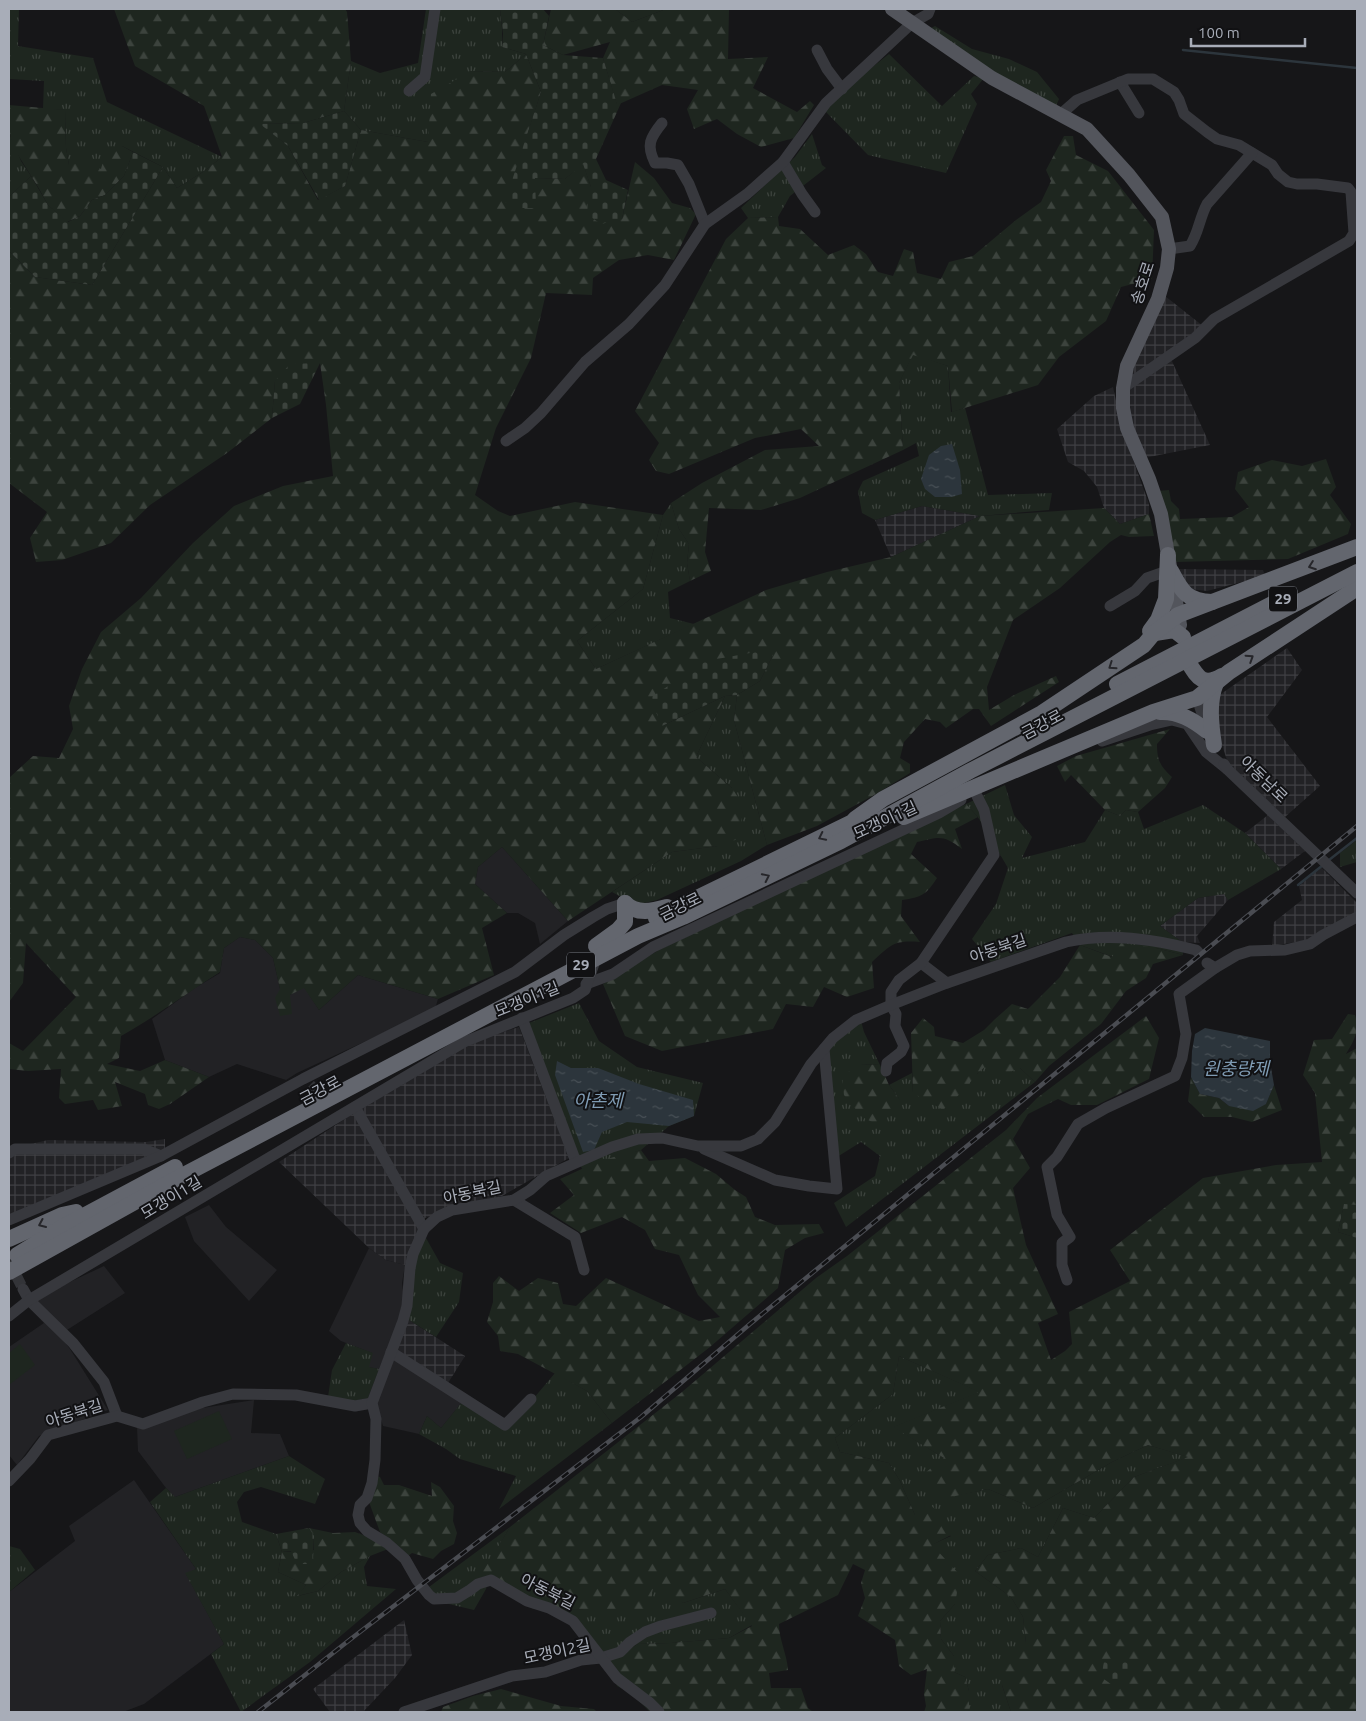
<svg xmlns="http://www.w3.org/2000/svg" width="1366" height="1721" font-family="Ubuntu,'Noto Sans KR',sans-serif">
<style>
.built{fill:#222225}
.industrial{fill:url(#industrial-grid)}
.grass{fill:url(#grass-tufts)}
.forest{fill:url(#forest-firs)}
.cemetery{fill:url(#cemetery-stones)}
.pitch{fill:#1e261f}
.water{fill:url(#water-ripples)}
.lines{fill:none;stroke-linecap:round;stroke-linejoin:round}
.stream{stroke:#2c353c;stroke-width:2.5}
.minor-tunnel{stroke:#333438;stroke-width:11;stroke-dasharray:11 5.5;stroke-linecap:butt}
.minor{stroke:#37383d;stroke-width:11}
.major{stroke:#53555c;stroke-width:14}
.highway{stroke:#63666e;stroke-width:16}
.rail-casing{stroke:#4a4c52;stroke-width:4.5}
.rail{stroke:#111113;stroke-width:2.5;stroke-dasharray:8;stroke-linecap:butt}
.oneway{stroke:#26262a}
.labels{text-anchor:middle;stroke-width:4;stroke-linejoin:round;paint-order:stroke}
.shield{fill:#111113;stroke:#7b7e86;stroke-width:1}
.shield-label{font-size:15px;font-weight:bold;fill:#a8adb8}
.street-label{font-size:16px;fill:#a8adb8;stroke:#111113}
.water-label{font-size:18px;font-style:italic;fill:#7f9bb3;stroke:#111113}
</style>
<defs>
<pattern id="industrial-grid" width="8" height="8" patternUnits="userSpaceOnUse" patternTransform="scale(1.25)"><rect width="8" height="8" fill="#222225"/><path d="M0 4h8M4 0v8" fill="none" stroke="#3f3f43"/></pattern>
<pattern id="grass-tufts" width="24" height="20" patternUnits="userSpaceOnUse" patternTransform="scale(1.25)"><rect width="24" height="20" fill="#1e261f"/><path d="M3 7l-1-3M5 7V3M7 7l1-3M15 17l-1-3M17 17v-4M19 17l1-3" fill="none" stroke="#3c433d"/></pattern>
<pattern id="forest-firs" width="22" height="20" patternUnits="userSpaceOnUse" patternTransform="scale(1.25)"><rect width="22" height="20" fill="#1e261f"/><path d="M5 1l3.5 6h-7zM16 11l3.5 6h-7z" fill="#3c433d"/></pattern>
<pattern id="cemetery-stones" width="16" height="16" patternUnits="userSpaceOnUse" patternTransform="scale(1.25)"><rect width="16" height="16" fill="#1e261f"/><path d="M2 7V4a2 2 0 0 1 4 0v3zM10 15v-3a2 2 0 0 1 4 0v3z" fill="#3c433d"/></pattern>
<pattern id="water-ripples" width="26" height="14" patternUnits="userSpaceOnUse" patternTransform="scale(1.25)"><rect width="26" height="14" fill="#2c353c"/><path d="M2 4q2-2 4 0t4 0M15 11q2-2 4 0t4 0" fill="none" stroke="#485056"/></pattern>
</defs>
<rect width="100%" height="100%" fill="#161618"/>
<g class="built">
<polygon points="502,847 568,921 540,944 535,923 518,913 507,913 475,884 478,867"/>
<polygon points="240,937 255,940 273,958 280,989 290,995 304,987 319,1010 358,975 438,999 435,1009 297,1073 286,1080 237,1064 209,1077 165,1060 152,1019 195,988 220,973 224,948"/>
<polygon points="209,1205 226,1227 277,1270 249,1301 194,1241 185,1217"/>
<polygon points="369,1248 386,1260 405,1265 402,1283 404,1299 396,1327 379,1369 368,1367 372,1353 341,1341 329,1331"/>
<polygon points="104,1266 125,1293 59,1335 70,1349 108,1410 39,1436 17,1465 9,1455 9,1347 44,1323 25,1303"/>
<polygon points="394,1351 467,1396 441,1428 427,1416 419,1434 383,1426 376,1403"/>
<polygon points="254,1400 251,1433 280,1434 289,1456 175,1497 166,1488 138,1451 137,1427 202,1408"/>
<polygon points="134,1480 196,1569 186,1574 224,1644 144,1704 123,1712 9,1712 9,1592 75,1541 69,1526"/>
</g>
<g class="industrial">
<polygon points="1165,296 1203,326 1171,359 1210,445 1144,458 1127,412 1132,371"/>
<polygon points="1113,387 1122,429 1149,504 1149,514 1120,524 1104,508 1097,487 1084,471 1068,462 1057,429 1094,396"/>
<polygon points="922,506 980,516 891,557 875,520"/>
<polygon points="1177,569 1263,570 1265,576 1207,591 1189,589"/>
<polygon points="1287,648 1302,670 1267,717 1320,786 1285,817 1228,763 1217,730 1218,696"/>
<polygon points="1268,815 1305,851 1281,869 1245,833"/>
<polygon points="1321,867 1357,903 1357,915 1307,940 1272,946 1274,922 1302,900 1299,886"/>
<polygon points="1224,894 1228,900 1197,936 1200,943 1182,942 1160,926 1198,898"/>
<polygon points="519,1027 569,1158 502,1196 425,1218 405,1265 386,1260 369,1248 279,1162 348,1117 475,1041"/>
<polygon points="165,1139 165,1149 9,1215 9,1149 48,1140 146,1142"/>
<polygon points="409,1320 465,1356 448,1383 394,1351"/>
<polygon points="404,1620 412,1655 395,1678 363,1712 330,1712 313,1689"/>
</g>
<g class="grass">
<polygon points="9,9 19,9 18,46 93,58 107,102 222,157 203,172 177,188 163,167 122,146 101,169 69,165 66,148 65,110 43,109 44,81 9,79"/>
<polygon points="426,9 500,9 502,28 502,47 526,54 505,72 471,71 428,142 361,130 344,111 351,61 380,73 418,63"/>
<polygon points="615,9 666,9 632,22"/>
<polygon points="935,26 972,49 1009,59 1037,72 1059,99 1056,106 1000,76 929,29"/>
<polygon points="889,54 942,106 974,76 984,78 971,94 977,104 946,173 868,155 825,111 834,97"/>
<polygon points="9,133 21,161 31,176 9,197"/>
<polygon points="812,134 822,165 826,168 790,196 778,217 748,218 741,208 795,157"/>
<polygon points="913,354 948,366 951,412 965,408 988,495 1052,493 1049,510 980,516 922,506 875,520 862,513 858,491 863,481 919,456 916,443 903,450 899,383"/>
<polygon points="671,503 679,529 689,544 687,563 690,581 668,592 670,618 694,624 596,669 577,641 643,589 663,515"/>
<polygon points="737,695 734,720 767,845 741,861 657,900 636,905 612,892 672,852 718,846 732,788 696,757 725,696"/>
<polygon points="1005,785 1014,815 1032,837 1022,858 1085,842 1105,810 1120,816 1126,810 1138,812 1144,829 1203,805 1245,833 1281,869 1228,900 1224,894 1198,898 1160,926 1182,942 1183,955 1156,948 1113,957 1080,945 1072,933 991,962 972,939 996,904 1008,868 978,817 966,804"/>
<polygon points="1357,840 1357,862 1340,867 1340,853"/>
<polygon points="579,1003 599,1041 637,1067 703,1083 694,1116 669,1126 641,1150 582,1169 529,1023"/>
<polygon points="861,1021 864,1032 880,1065 860,1064 900,1100 889,1085 912,1073 913,1093 977,1074 988,1063 1020,1068 1035,1082 846,1227 834,1203 875,1176 880,1156 861,1142 837,1157 828,1045"/>
<polygon points="426,1238 440,1263 463,1273 459,1302 436,1337 409,1320 417,1251"/>
<polygon points="346,1343 373,1353 369,1367 379,1369 368,1398 354,1401 328,1397 332,1370"/>
<polygon points="899,1356 980,1392 894,1427 944,1458 937,1499 988,1489 1033,1508 1112,1462 1148,1445 1189,1457 1134,1477 1094,1518 1063,1508 1038,1557 1021,1548 988,1555 975,1571 1011,1597 1023,1617 1026,1643 1002,1685 1011,1712 969,1712 969,1691 965,1677 954,1672 954,1656 941,1639 940,1621 955,1604 931,1545 951,1536 915,1515 900,1481 889,1463 840,1452 835,1438 893,1394"/>
<polygon points="555,1373 587,1391 612,1423 499,1509 516,1476 460,1459 446,1449 419,1434 427,1416 441,1428 462,1402 507,1430"/>
<polygon points="289,1456 325,1479 315,1504 261,1487 244,1492 237,1502 242,1522 276,1534 282,1552 278,1572 306,1585 298,1596 318,1591 341,1572 370,1556 364,1567 367,1586 396,1589 310,1662 241,1712 211,1654 224,1644 185,1573 196,1569 150,1502 166,1488 175,1497"/>
<polygon points="510,1527 497,1549 486,1589 474,1610 428,1599 429,1587"/>
<polygon points="9,1546 20,1549 35,1570 9,1592"/>
<polygon points="656,1577 683,1603 725,1589 752,1625 729,1638 671,1643 638,1644 609,1661 557,1609 582,1610"/>
</g>
<g class="forest">
<path d="M114 9H345L347 12 351 61 344 111 303 123 261 124 288 146 318 200 345 186 361 130 428 142 431 94 471 71 505 72 526 54 541 92 506 202 535 178 565 179 583 163 591 187 622 219 635 162 654 178 672 203 690 208 696 214 674 260 648 255 619 260 593 278 592 295 546 293 531 358 496 428 475 495 498 511 510 516 575 502 663 515 643 589 577 641 596 669 766 590 827 572 891 557 980 516 1104 508 1120 524 1149 514 1154 536 1129 537 1121 535 1110 542 1060 588 1013 620 987 687 989 710 1014 695 1056 676 1059 682 991 726 979 709H973L946 728 940 722 925 719 904 742 900 758 910 764V773L876 794 817 826 767 845 734 720 737 695 760 681 773 655 662 726 725 696 696 757 732 788 744 807 738 839 718 846 672 852 568 921 502 847 478 867 475 884 507 913 482 928 494 975 438 999 358 975 319 1010 304 988 290 995 292 1014 280 1016 275 998 280 989 273 958 255 940 240 937 224 948 220 972C187 993 155 1017 121 1036L119 1058 107 1064 140 1071 165 1060 209 1077 170 1104 159 1109 148 1105 145 1094 115 1082 122 1106 98 1110 93 1100 65 1104 59 1098 61 1069 28 1071 9 1069V1043L23 1051 76 997 26 943 23 983 9 1002V778L33 756 59 758 73 729 69 706 82 669 101 632 141 598 193 543 234 506 283 486 333 476 326 405 320 363 275 381 272 418 227 453 150 505 111 543 62 560 36 562 30 538 47 512 9 483V251L35 277 92 285 163 167 177 188 203 172 222 157 204 106 135 66Z"/>
<polygon points="551,9 615,9 632,22 666,9 729,9 728,59 768,57 753,88 797,112 810,101 814,105 794,138 761,147 737,134 717,119 694,129 687,109 698,90 662,85 617,105 603,58 610,42 563,55 543,45"/>
<polygon points="9,105 65,110 66,148 69,165 88,161 101,169 106,149 122,146 133,152 124,176 105,195 92,200 80,216 67,222 48,205 38,187 13,147 10,134 9,133"/>
<polygon points="1064,136 1073,136 1076,155 1108,171 1154,230 1152,279 1121,287 1106,321 1059,357 1038,385 952,412 948,366 913,355 899,383 903,450 800,498 761,510 709,508 705,552 711,571 690,581 687,563 689,544 679,529 671,503 702,483 765,450 819,446 801,429 755,438 669,474 656,471 649,460 659,443 635,411 726,239 748,218 778,217 779,226 800,229 828,255 854,245 866,254 878,272 893,276 904,249 913,252 917,273 941,279 949,262 973,256 1016,220 1041,202 1051,181 1046,170"/>
<polygon points="1326,459 1336,487 1330,495 1351,524 1348,534 1288,559 1175,562 1158,491 1169,490 1171,501 1179,509 1180,519 1232,517 1249,507 1235,489 1238,472 1272,460 1302,466"/>
<path d="M1170 729 1157 744C1157 760 1160 766 1172 777L1165 788 1138 812 1126 810 1120 816 1105 810 1071 775 1065 782 1057 766 1076 756Z"/>
<path d="M966 804 978 817 955 829 962 849C943 834 939 837 917 842L911 854 937 878C926 895 922 897 902 900L901 916 920 942C893 940 891 945 872 962L874 988 847 997 824 987 813 1007 786 1004 773 1029 662 1051 625 1036 603 984 659 950Z"/>
<polygon points="1121,943 1156,948 1183,955 1153,964 1146,978 1126,991 1101,1024 1049,1066 1035,1082 1020,1068 1002,1075 988,1064 977,1074 963,1091 943,1110 913,1093 911,1033 923,1018 934,1027 935,1036 963,1043 984,1030 994,1020 1012,1004 1028,1009 1060,977 1080,945 1112,957"/>
<path d="M1348 1014 1355 1015C1360 1032 1354 1040 1346 1054L1357 1048V1205H1344L1338 1232 1357 1238V1712H1011L1002 1685 1007 1652 1026 1643 1023 1617 1011 1597 975 1571 988 1555 1021 1548 1038 1557 1063 1508 1094 1518 1134 1477 1188 1457 1148 1445 1112 1462 1033 1508 988 1489 937 1500 921 1476 944 1458 893 1427 979 1392 899 1356 893 1394 835 1438 840 1452 889 1463 900 1481 915 1515 933 1507 951 1535 932 1545 960 1575 955 1604 940 1621 941 1639 954 1656V1672L965 1677 969 1691V1712H924L926 1706 924 1694 927 1669 911 1675 899 1666 895 1640 858 1616 865 1598 861 1583 865 1570 853 1564 838 1595 779 1624C779 1640 787 1654 788 1670L769 1673 771 1688H801L808 1708 813 1712H650L631 1693 617 1686 609 1661 638 1644 671 1643 729 1638 752 1626 725 1589 683 1603 665 1591 656 1578 647 1611 534 1609 488 1585 482 1573 510 1527 682 1392 816 1278 847 1256 1006 1130 1037 1098 1146 1016 1159 1038 1149 1079 1097 1105H1071L1058 1099 1028 1114 1013 1139 1030 1168 1013 1188 1026 1245 1058 1314 1038 1323 1051 1360 1065 1351 1072 1344 1069 1312 1130 1281 1110 1250 1203 1178 1276 1165 1322 1162 1315 1093 1303 1075 1314 1040 1332 1039Z"/>
<polygon points="860,1064 880,1065 889,1085 900,1100 880,1126 862,1117 844,1095 842,1076"/>
<polygon points="1191,1077 1200,1094 1219,1098 1229,1106 1266,1104 1274,1085 1282,1110 1252,1122 1232,1117 1204,1117 1188,1101"/>
<polygon points="641,1150 649,1161 685,1158 716,1174 735,1190 746,1197 755,1217 775,1225 819,1224 824,1233 805,1238 785,1250 778,1288 710,1347 612,1423 587,1391 518,1354 500,1351 498,1336 487,1322 493,1302 493,1283 499,1276 519,1291 538,1278 558,1283 563,1304 576,1306 606,1278 699,1321 720,1317 698,1295 679,1255 655,1249 645,1230 622,1217 581,1233 550,1213 574,1195 560,1179 599,1161"/>
<polygon points="376,1476 380,1477 384,1485 399,1485 432,1496 431,1482 440,1487 454,1506 453,1521 457,1533 454,1544 441,1551 433,1559 412,1553 408,1556 380,1532 369,1502"/>
<polygon points="309,1528 333,1533 355,1532 374,1539 388,1549 370,1556 341,1572 318,1591 297,1596 306,1585 278,1572 282,1552 314,1550 314,1538"/>
<polygon points="501,1689 561,1706 594,1709 597,1712 441,1712 443,1707 473,1696"/>
</g>
<g class="cemetery">
<polygon points="500,9 543,9 549,16 543,45 563,55 603,58 617,104 621,103 596,159 606,180 628,190 622,219 601,224 585,213 591,187 583,164 565,179 535,178 536,208 520,208 505,202 541,92 526,54 502,47 503,34"/>
<polygon points="344,111 361,130 345,186 319,200 288,146 260,124 303,123"/>
<polygon points="133,152 163,167 92,285 35,277 9,251 9,197 31,176 48,205 68,222 80,216 92,200 105,195 124,176"/>
<polygon points="320,363 300,404 272,418 275,381 290,364"/>
<polygon points="761,651 773,655 760,681 737,695 725,696 662,726 650,698 706,661"/>
<polygon points="1344,1204 1357,1205 1357,1238 1338,1232"/>
<polygon points="309,1528 314,1536 313,1560 306,1564 297,1564 291,1551 282,1552 276,1534"/>
<polygon points="1120,1659 1134,1659 1130,1678 1115,1687 1101,1677 1104,1662"/>
</g>
<g class="pitch">
<polygon points="20,1344 35,1365 9,1385 9,1353"/>
<polygon points="219,1411 232,1439 187,1459 174,1431"/>
</g>
<g class="water">
<polygon points="952,444 960,470 962,494 951,497 935,497 925,489 921,479 929,455 941,446"/>
<polygon points="1205,1028 1270,1041 1270,1062 1274,1085 1266,1104 1253,1111 1229,1106 1219,1098 1200,1094 1191,1077 1192,1051 1195,1034"/>
<polygon points="557,1061 571,1068 598,1068 639,1084 693,1100 694,1116 669,1126 627,1122 602,1132 594,1150 583,1152 555,1075"/>
</g>
<g class="lines">
<g class="stream">
<polyline points="1183,50 1357,68"/>
<polyline points="1329,860 1357,838"/>
<polyline points="1298,885 1323,865"/>
</g>
<g class="minor-tunnel">
<polyline points="310,1085 330,1105"/>
<polyline points="9,1261 23,1289"/>
</g>
<g class="minor">
<polyline points="817,50 827,69 842,89"/>
<polyline points="1120,82 1139,113"/>
<polyline points="409,91 425,77 435,9"/>
<polyline points="1061,114 1077,100 1128,79 1153,79 1174,92 1179,100 1184,114 1207,132 1217,139 1239,145 1272,165 1278,174 1288,182 1297,184 1317,184 1348,188 1351,192 1354,233 1349,241 1214,319 1195,338 1123,388"/>
<path d="M662 123C650 138 646 145 655 163H667L678 165 689 184 705 224"/>
<polyline points="783,162 802,194 815,212"/>
<path d="M1169 249 1190 246C1199 232 1199 219 1207 204L1252 153"/>
<polyline points="506,441 525,428 541,413 585,362 629,324 665,285 705,224 747,194 783,162 826,103 912,23 928,14 930,9"/>
<polyline points="1110,606 1135,591 1147,578 1167,571"/>
<polyline points="1197,698 1208,732"/>
<polyline points="1102,741 1150,725 1172,720 1187,724 1206,752 1227,769"/>
<polyline points="1224,764 1227,769 1357,893"/>
<polyline points="921,963 947,983"/>
<polyline points="1207,963 1215,968 1237,955 1250,951 1285,950 1310,944 1323,935 1357,917"/>
<polyline points="586,984 613,974 653,947 939,813 961,800"/>
<polyline points="522,1018 576,1162"/>
<polyline points="886,1071 887,1063 901,1052 904,1046 895,1026 896,1014 891,1005 891,992 899,980 921,963 994,855 984,810 975,792"/>
<polyline points="355,1107 424,1229"/>
<polyline points="704,1149 775,1180 809,1186 837,1189 824,1049"/>
<polyline points="9,1153 15,1149 143,1149 161,1156"/>
<polyline points="514,1200 575,1237 584,1270"/>
<polyline points="9,1220 161,1156 303,1079 515,972 564,935 593,917 607,909 625,903"/>
<polyline points="1067,1280 1062,1265 1062,1243 1070,1237 1057,1215 1047,1167 1057,1157 1078,1124 1106,1108 1175,1076 1182,1058 1186,1034 1179,994 1215,968"/>
<polyline points="23,1289 29,1300 73,1343 104,1382 117,1416"/>
<polyline points="9,1316 29,1300 464,1042 573,998 585,990 596,958"/>
<polyline points="391,1352 505,1425 531,1399"/>
<polyline points="9,1481 30,1459 48,1435 117,1416 143,1424 203,1402 233,1394 296,1395 355,1406 372,1403"/>
<polyline points="404,1712 512,1676 545,1672 581,1660 601,1658 620,1652 630,1642 645,1632 661,1626 711,1613"/>
<path d="M659 1712 650 1703 617 1678 573 1621 549 1608 527 1601 491 1580 478 1584 470 1590 457 1598 434 1599 429 1595 417 1580 405 1559 387 1543 367 1531 360 1523 358 1515 360 1505 367 1498 372 1483 375 1460 376 1419 372 1403 403 1321 407 1306 410 1268 413 1254 424 1229 437 1217 452 1210 514 1200 530 1190 546 1176 612 1147 638 1139 662 1138 698 1146H741L758 1139 775 1122 811 1064 833 1038 856 1020 891 1005 947 983 1066 942C1109 932 1154 939 1196 950L1198 952"/>
</g>
<polyline class="major" points="892,9 992,78 1087,129 1129,175 1162,217 1169,249 1167,268 1158,299 1127,366 1123,388 1123,408 1127,428 1149,479 1161,514 1180,625"/>
<g class="highway">
<path d="M1171 571C1182 592 1187 601 1212 602"/>
<polyline points="1150,631 1158,620 1166,599 1168,555"/>
<polyline points="1155,633 1174,630 1183,637"/>
<path d="M1188 662C1198 678 1203 687 1222 676"/>
<polyline points="1117,684 1280,600"/>
<path d="M1160 712C1178 711 1193 720 1207 731"/>
<path d="M1214 745C1211 725 1208 702 1216 683"/>
<polyline points="904,817 1153,712 1197,698 1229,672 1357,588"/>
<polyline points="855,819 883,799 1042,713 1144,645 1154,633 1178,615 1357,547"/>
<path d="M625 903C636 915 653 911 667 907"/>
<polyline points="656,918 865,816"/>
<polyline points="596,946 618,930 625,922 625,903"/>
<polyline points="9,1239 62,1215 76,1212"/>
<polyline points="17,1255 61,1228 175,1167"/>
<polyline points="9,1272 176,1179 638,936 683,917 841,841 970,771 1357,572"/>
</g>
<g class="rail-casing">
<polyline id="rail" points="258,1712 352,1638 641,1417 750,1324 1357,826"/>
</g>
<use href="#rail" class="rail"/>
</g>
<defs><path id="oneway-chevron" d="M-2-3.5L2.5 0L-2 3.5" fill="none" stroke-width="1.6" stroke-linecap="round" stroke-linejoin="round" transform="scale(1.25)"/></defs>
<g class="oneway">
<use href="#oneway-chevron" transform="translate(1312 566) rotate(160)"/>
<use href="#oneway-chevron" transform="translate(1250 658) rotate(-33)"/>
<use href="#oneway-chevron" transform="translate(1112 666) rotate(146)"/>
<use href="#oneway-chevron" transform="translate(822 837) rotate(154)"/>
<use href="#oneway-chevron" transform="translate(766 877) rotate(-26)"/>
<use href="#oneway-chevron" transform="translate(42 1224) rotate(156)"/>
</g>
<g class="labels">
<g class="shield">
<rect x="1269" y="586.5" width="28" height="25" rx="4"/>
<rect x="567" y="952.5" width="28" height="25" rx="4"/>
</g>
<g class="shield-label">
<text x="1283" y="604">29</text>
<text x="581" y="970">29</text>
</g>
<g class="street-label">
<text transform="translate(1142 283) rotate(-72)" y="6">송호로</text>
<text transform="translate(1042 724) rotate(-28)" y="6">금강로</text>
<text transform="translate(1264 779) rotate(44)" y="6">아동남로</text>
<text transform="translate(885 820) rotate(-25)" y="6">모갱이1길</text>
<text transform="translate(680 906) rotate(-26)" y="6">금강로</text>
<text transform="translate(998 948) rotate(-19)" y="6">아동북길</text>
<text transform="translate(527 999) rotate(-22)" y="6">모갱이1길</text>
<text transform="translate(320 1090) rotate(-28)" y="6">금강로</text>
<text transform="translate(472 1192) rotate(-12)" y="6">아동북길</text>
<text transform="translate(171 1197) rotate(-31)" y="6">모갱이1길</text>
<text transform="translate(74 1413) rotate(-18)" y="6">아동북길</text>
<text transform="translate(548 1591) rotate(27)" y="6">아동북길</text>
<text transform="translate(557 1651) rotate(-12)" y="6">모갱이2길</text>
</g>
<g class="water-label">
<text x="1236" y="1075">원충량제</text>
<text x="598" y="1107">아촌제</text>
</g>
</g>
<rect width="1366" height="1721" fill="none" stroke="#a8adb8" stroke-width="20"/>
<path d="M1191 38v8h114v-8" fill="none" stroke="#a8adb8" stroke-width="2.5"/>
<text x="1198" y="38" font-size="15" fill="#a8adb8" stroke="#111113" stroke-width="4" paint-order="stroke">100 m</text>
</svg>
